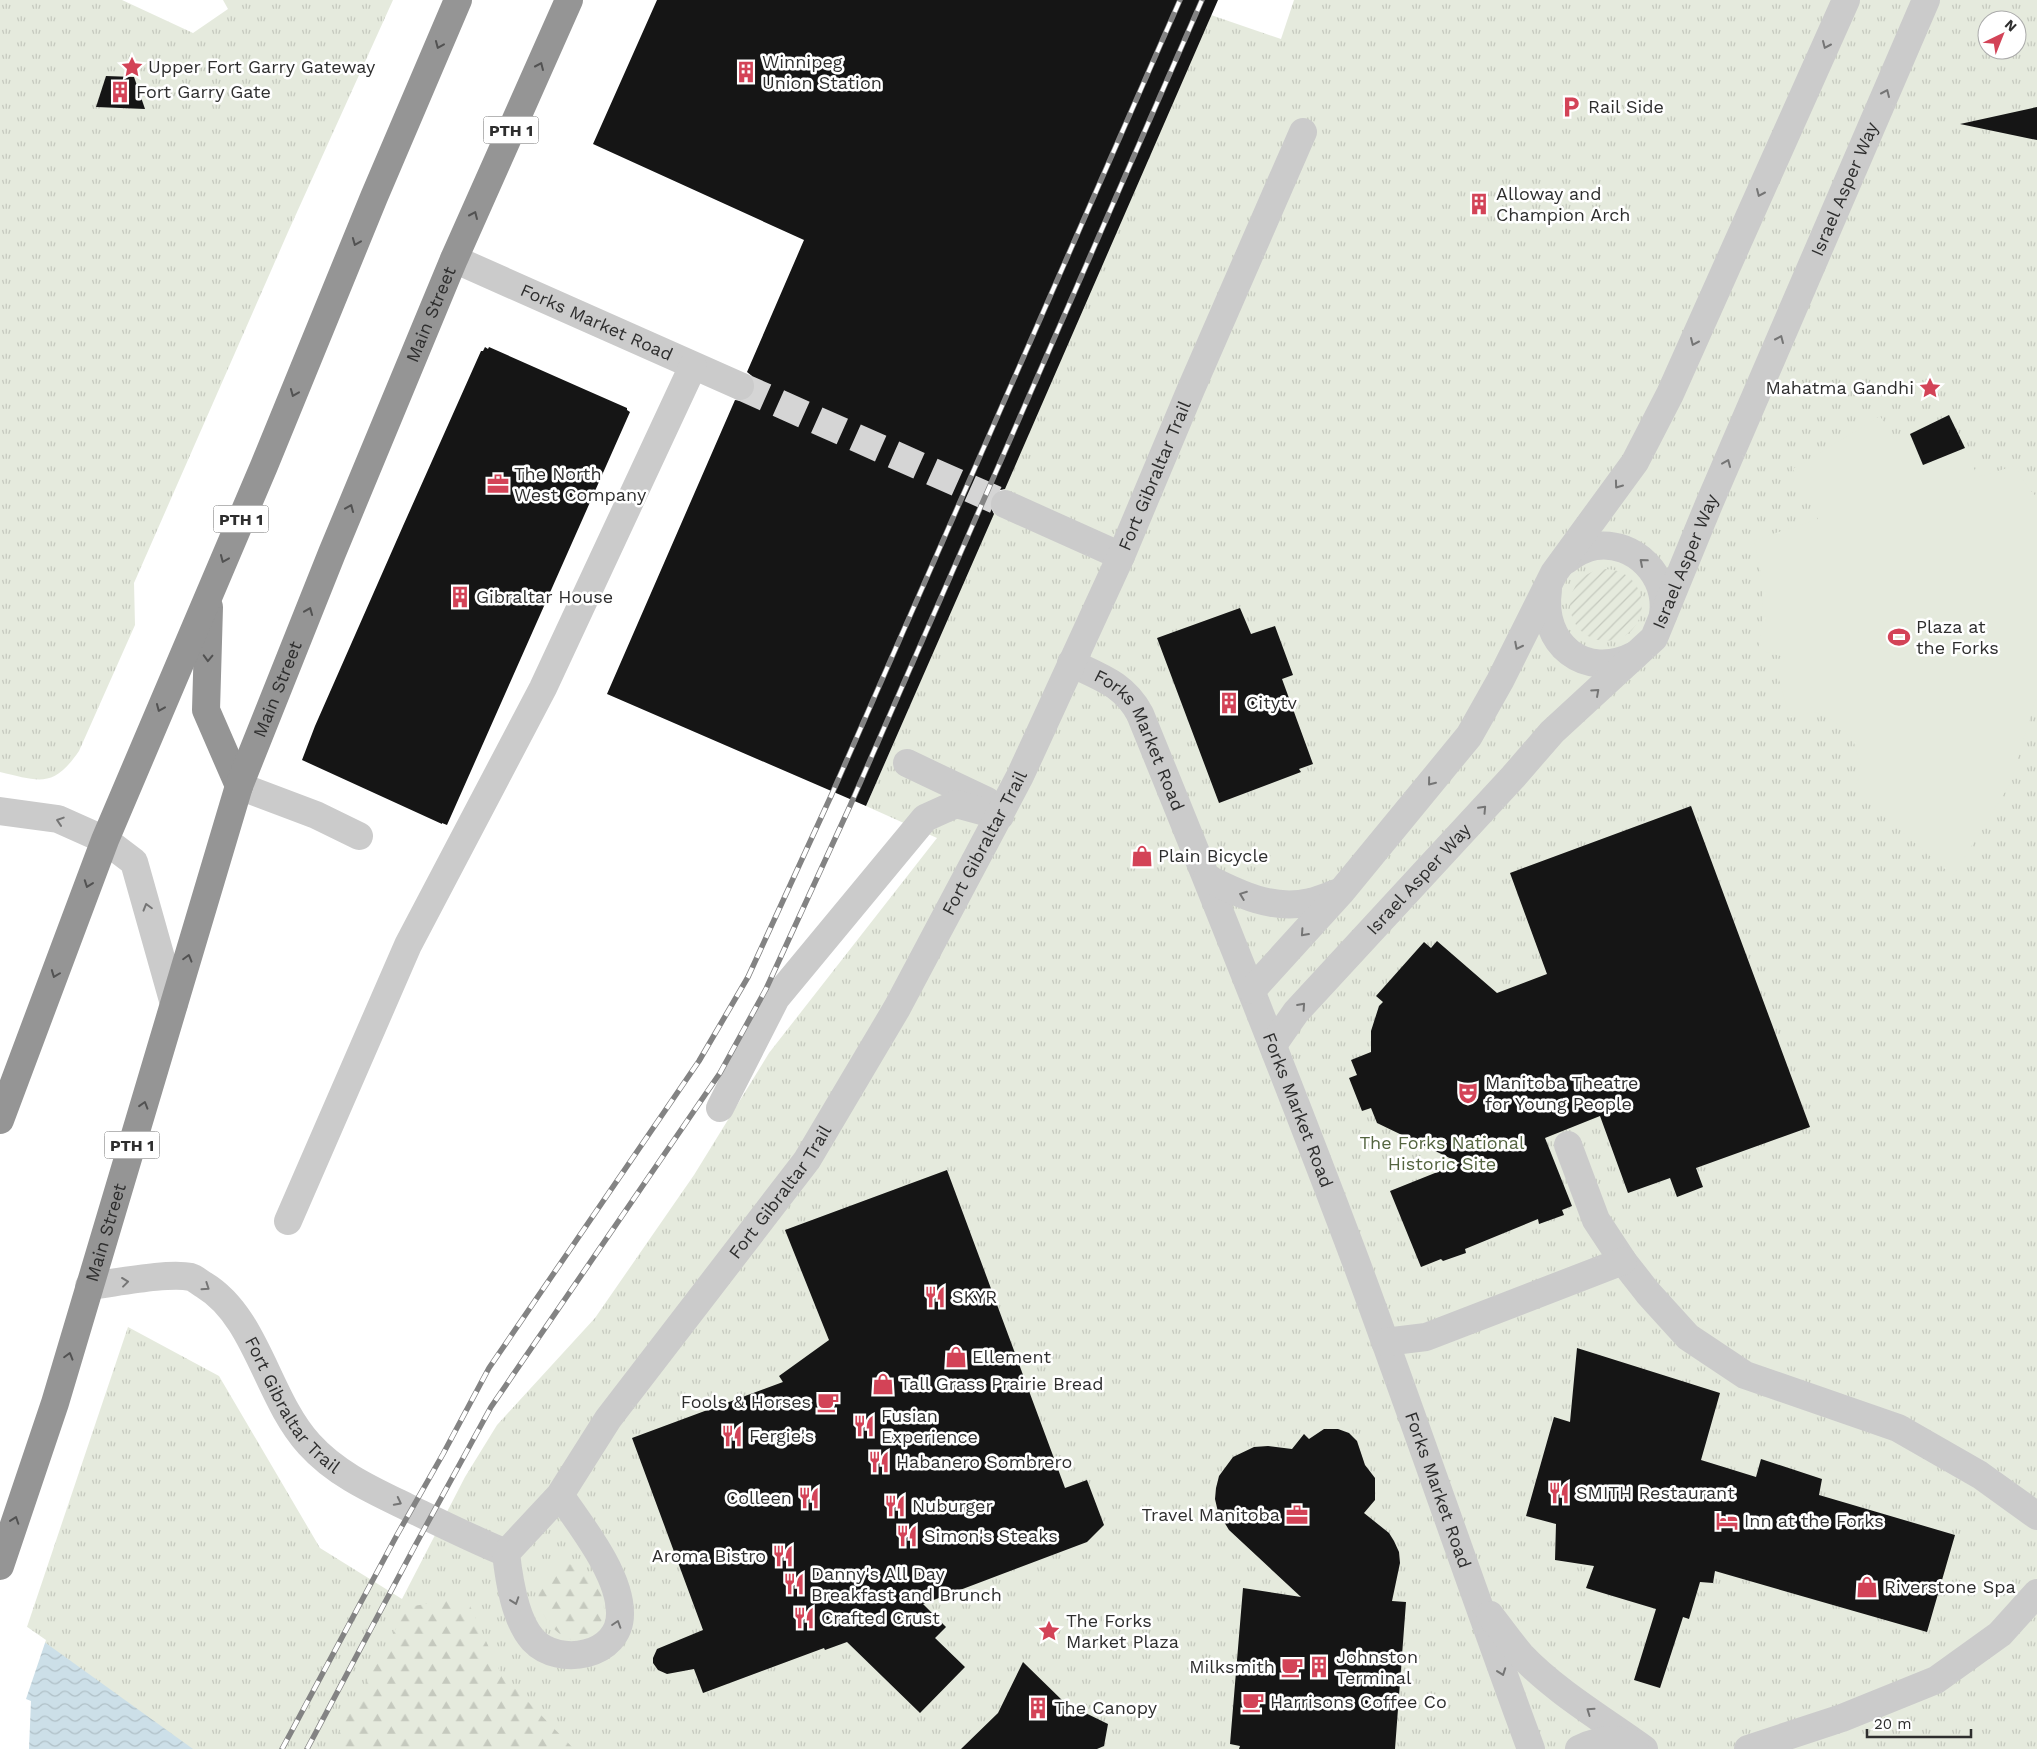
<svg xmlns="http://www.w3.org/2000/svg" width="2037" height="1749" font-family="'Work Sans',sans-serif">
<style>
.grass{fill:url(#grass-tufts);fill-rule:evenodd}
.forest{fill:url(#forest-firs)}
.garden{fill:url(#garden-furrows)}
.pitch{fill:#e5eadd}
.water{fill:url(#water-waves)}
.pier{fill:#fff}
.building{fill:#151515}
.lines{fill:none;stroke-linecap:round;stroke-linejoin:round}
.minor-tunnel{stroke:#d5d5d5;stroke-width:28;stroke-dasharray:28 14;stroke-linecap:butt}
.minor{stroke:#cbcbcb;stroke-width:28}
.highway{stroke:#959595;stroke-width:28}
.rail-casing{stroke:#838383;stroke-width:5.5}
.rail{stroke:#fff;stroke-width:4;stroke-dasharray:11;stroke-linecap:butt}
.oneway{stroke:#525252}
.oneway2{stroke:#757575}
.labels{text-anchor:middle;stroke-width:5;stroke-linejoin:round;paint-order:stroke}
.shield{fill:#fff;stroke:#6d6d6d;stroke-width:1}
.shield-label{font-size:16px;font-weight:bold;fill:#2e2e2e}
.poi-label{font-size:18px;fill:#2e2e2e;stroke:#fff;text-anchor:start}
.street-label{font-size:18px;fill:#2e2e2e;stroke:#fff}
.park-label{font-size:18px;fill:#546540;stroke:#fff}
</style>
<defs>
<pattern id="grass-tufts" width="24" height="20" patternUnits="userSpaceOnUse" patternTransform="scale(1.25)"><rect width="24" height="20" fill="#e5eadd"/><path d="M3 7l-1-3M5 7V3M7 7l1-3M15 17l-1-3M17 17v-4M19 17l1-3" fill="none" stroke="#c5c9be"/></pattern>
<pattern id="forest-firs" width="22" height="20" patternUnits="userSpaceOnUse" patternTransform="scale(1.25)"><rect width="22" height="20" fill="#e5eadd"/><path d="M5 1l3.5 6h-7zM16 11l3.5 6h-7z" fill="#c5c9be"/></pattern>
<pattern id="garden-furrows" width="10" height="10" patternUnits="userSpaceOnUse" patternTransform="scale(1.25)"><rect width="10" height="10" fill="#e5eadd"/><path d="M-1 1l2-2M0 10L10 0M9 11l2-2" fill="none" stroke="#c5c9be"/></pattern>
<pattern id="water-waves" width="16" height="10" patternUnits="userSpaceOnUse" patternTransform="scale(1.25)"><rect width="16" height="10" fill="#ccdfe8"/><path d="M0 5q4-4 8 0t8 0" fill="none" stroke="#b0c0c7"/></pattern>
</defs>
<rect width="100%" height="100%" fill="#fff"/>
<g class="grass">
<path d="M0 0H122L193 33 228 9 223 0H393L288 232 134 583 135 625 79 751C53 789 39 781 0 772Z"/>
<path d="M1294 0H2037V1749H0V1707L128 1327 219 1376 320 1548 402 1599 465 1477 497 1425 595 1318 694 1175 769 1053 937 838 866 806 1211 15 1281 39ZM1987 20H2017V50H1987Z"/>
</g>
<g class="forest">
<path d="M569 1564C592 1569 613 1601 600 1624 568 1680 498 1573 569 1564Z"/>
<polygon points="466,1597 501,1674 574,1749 330,1749 408,1607"/>
</g>
<circle class="garden" cx="1606" cy="605" r="36"/>
<path class="pitch" d="M1949 415 1978 477 2014 466C2025 479 2023 485 2037 497V695L2010 784 1953 876 1855 791 1861 768 1853 739 1832 720 1814 712 1790 718 1778 676 1785 657 1758 650C1766 608 1764 581 1754 540L1818 519 1793 469 1880 416 1896 441Z"/>
<polygon class="water" points="0,1610 193,1749 0,1749"/>
<polygon class="pier" points="0,1608 46,1640 26,1699 31,1701 29,1749 0,1749"/>
<g class="building">
<polygon points="657,0 1218,0 1005,489 996,491 991,498 990,506 994,514 866,806 607,694 735,400 742,401 749,399 754,392 755,384 752,376 747,372 804,240 593,144"/>
<polygon points="106,76 134,77 145,109 96,107"/>
<polygon points="2037,107 2037,140 1960,124"/>
<polygon points="485,347 488,349 489,347 586,390 627,408 627,410 630,412 447,825 442,823 442,824 302,760 315,726 403,526 481,351 483,351"/>
<polygon points="1949,415 1965,448 1923,465 1910,434"/>
<polygon points="1240,608 1251,634 1275,626 1293,675 1282,679 1313,764 1299,769 1301,772 1219,803 1157,638"/>
<polygon points="1691,806 1810,1127 1696,1168 1703,1187 1677,1197 1670,1178 1628,1193 1600,1116 1545,1138 1572,1206 1562,1210 1564,1215 1539,1224 1538,1219 1465,1249 1466,1253 1443,1261 1441,1259 1421,1267 1390,1191 1460,1163 1377,1123 1371,1108 1362,1111 1349,1078 1357,1075 1351,1060 1371,1052 1371,1031 1379,1006 1383,1002 1376,996 1424,942 1431,948 1437,941 1497,993 1547,974 1510,873"/>
<polygon points="947,1170 1065,1488 1087,1480 1104,1525 1087,1542 923,1604 946,1627 935,1638 965,1667 920,1713 847,1642 825,1650 824,1648 703,1693 694,1669 667,1674 658,1670 653,1663 653,1658 657,1649 703,1630 632,1438 783,1382 779,1376 829,1340 785,1230"/>
<polygon points="1577,1348 1720,1393 1701,1460 1756,1477 1761,1459 1822,1479 1819,1495 1955,1535 1927,1632 1715,1571 1713,1583 1700,1582 1689,1619 1683,1617 1660,1688 1634,1680 1656,1609 1586,1588 1594,1566 1555,1560 1556,1524 1526,1516 1554,1417 1570,1422"/>
<polygon points="1324,1429 1338,1429 1349,1433 1357,1441 1365,1465 1375,1478 1375,1500 1364,1513 1389,1533 1394,1541 1399,1552 1400,1563 1392,1601 1406,1602 1395,1749 1239,1749 1240,1746 1230,1744 1243,1588 1301,1597 1229,1530 1218,1512 1215,1499 1216,1488 1219,1476 1233,1457 1254,1447 1268,1446 1292,1449 1304,1434 1309,1439"/>
<polygon points="1023,1662 1065,1703 1108,1724 1104,1746 1097,1749 961,1749 998,1713"/>
</g>
<g class="lines">
<polyline class="minor-tunnel" points="740,386 1005,504"/>
<g class="minor">
<path id="s1" d="M454 259 740 386"/>
<polyline points="1005,504 1121,556"/>
<path d="M1565 561C1574 554 1584 548 1596 546 1635 541 1669 576 1663 615"/>
<path d="M1548 590C1540 644 1585 681 1635 655"/>
<path id="s2" d="M1071 663C1100 677 1124 684 1140 714 1214 896 1287 1078 1356 1262 1416 1424 1471 1587 1531 1749"/>
<polyline points="907,763 987,801"/>
<polyline points="239,786 316,815 359,836"/>
<polyline points="0,811 58,819 105,840 134,862 174,1004"/>
<path d="M1207 878C1239 894 1273 911 1310 902 1320 900 1330 895 1340 892"/>
<polyline points="1252,990 1341,892 1469,736 1500,681 1554,573 1635,462 1670,394 1846,0"/>
<path id="s3" d="M1273 1045 1296 1012 1513 777 1552 732 1654 638 1709 504 1926 0"/>
<polyline points="720,1108 776,998 925,818 956,804 1000,816"/>
<polyline points="1568,1145 1596,1220 1623,1261 1648,1293 1688,1337 1745,1375 1898,1428 1980,1475 2037,1516"/>
<polyline points="288,1221 408,945 543,688 693,366"/>
<path id="s4" d="M89 1286C115 1283 168 1272 191 1277 195 1278 200 1283 204 1285 257 1317 267 1398 309 1444 336 1474 372 1490 407 1507 440 1523 472 1539 506 1553"/>
<polyline points="1385,1342 1426,1337 1623,1261"/>
<path id="s5" d="M560 1495C581 1526 620 1574 620 1613 621 1656 559 1668 533 1640 515 1620 509 1580 506 1553L560 1495 608 1419 807 1160 897 1008 1020 776 1121 556 1191 389 1303 132"/>
<path d="M1490 1615C1500 1628 1510 1642 1521 1655 1555 1691 1604 1720 1644 1749"/>
<path d="M1579 1749C1597 1740 1616 1735 1635 1745"/>
<polyline points="1748,1749 1842,1718 1936,1680 2000,1634 2037,1593"/>
</g>
<g class="highway">
<polyline points="209,607 206,710 239,786"/>
<polyline points="0,1120 105,840 264,466 374,197 458,0"/>
<path id="s6" d="M0 1566 55 1403 239 786 332 553 454 259 569 0"/>
</g>
<g class="rail-casing">
<g id="rail">
<polyline points="282,1749 397,1535 443,1454 489,1368 699,1061 748,977 831,796 1180,0"/>
<polyline points="307,1749 416,1544 491,1407 720,1073 766,989 850,806 1202,0"/>
</g>
</g>
<use href="#rail" class="rail"/>
</g>
<defs><path id="oneway-chevron" d="M-2-3.5L2.5 0L-2 3.5" fill="none" stroke-width="1.6" stroke-linecap="round" stroke-linejoin="round" transform="scale(1.25)"/></defs>
<g class="oneway">
<use href="#oneway-chevron" transform="translate(439 45) rotate(113)"/>
<use href="#oneway-chevron" transform="translate(540 66) rotate(-66)"/>
<use href="#oneway-chevron" transform="translate(474 215) rotate(-66)"/>
<use href="#oneway-chevron" transform="translate(356 242) rotate(112)"/>
<use href="#oneway-chevron" transform="translate(294 393) rotate(112)"/>
<use href="#oneway-chevron" transform="translate(350 508) rotate(-67)"/>
<use href="#oneway-chevron" transform="translate(224 559) rotate(113)"/>
<use href="#oneway-chevron" transform="translate(309 611) rotate(-68)"/>
<use href="#oneway-chevron" transform="translate(208 658) rotate(92)"/>
<use href="#oneway-chevron" transform="translate(160 708) rotate(113)"/>
<use href="#oneway-chevron" transform="translate(88 884) rotate(110)"/>
<use href="#oneway-chevron" transform="translate(188 958) rotate(-74)"/>
<use href="#oneway-chevron" transform="translate(55 974) rotate(111)"/>
<use href="#oneway-chevron" transform="translate(144 1105) rotate(-73)"/>
<use href="#oneway-chevron" transform="translate(69 1356) rotate(-74)"/>
<use href="#oneway-chevron" transform="translate(15 1520) rotate(-71)"/>
</g>
<g class="oneway2">
<use href="#oneway-chevron" transform="translate(1826 45) rotate(114)"/>
<use href="#oneway-chevron" transform="translate(1886 93) rotate(-66)"/>
<use href="#oneway-chevron" transform="translate(1760 193) rotate(114)"/>
<use href="#oneway-chevron" transform="translate(1780 339) rotate(-66)"/>
<use href="#oneway-chevron" transform="translate(1694 342) rotate(114)"/>
<use href="#oneway-chevron" transform="translate(1727 463) rotate(-67)"/>
<use href="#oneway-chevron" transform="translate(1618 485) rotate(126)"/>
<use href="#oneway-chevron" transform="translate(1643 562) rotate(-139)"/>
<use href="#oneway-chevron" transform="translate(1518 646) rotate(117)"/>
<use href="#oneway-chevron" transform="translate(1596 692) rotate(-42)"/>
<use href="#oneway-chevron" transform="translate(1431 782) rotate(129)"/>
<use href="#oneway-chevron" transform="translate(1483 809) rotate(-47)"/>
<use href="#oneway-chevron" transform="translate(60 821) rotate(-162)"/>
<use href="#oneway-chevron" transform="translate(1243 895) rotate(-159)"/>
<use href="#oneway-chevron" transform="translate(147 907) rotate(-106)"/>
<use href="#oneway-chevron" transform="translate(1304 933) rotate(132)"/>
<use href="#oneway-chevron" transform="translate(1302 1006) rotate(-48)"/>
<use href="#oneway-chevron" transform="translate(125 1282) rotate(-7)"/>
<use href="#oneway-chevron" transform="translate(206 1287) rotate(34)"/>
<use href="#oneway-chevron" transform="translate(398 1502) rotate(27)"/>
<use href="#oneway-chevron" transform="translate(515 1601) rotate(71)"/>
<use href="#oneway-chevron" transform="translate(617 1624) rotate(-72)"/>
<use href="#oneway-chevron" transform="translate(1502 1672) rotate(70)"/>
<use href="#oneway-chevron" transform="translate(1590 1711) rotate(-145)"/>
</g>
<defs>
<g id="sight-bare" transform="scale(1.725)"><path d="M0-6L1.8-2.2L6-1.7L2.9 1.2L3.7 5.4L0 3.3L-3.7 5.4L-2.9 1.2L-6-1.7L-1.8-2.2Z" fill="#d34357" stroke="#fff" stroke-width="2.5" paint-order="stroke"/></g>
<g id="building-bare" transform="scale(1.725)"><path d="M-4-6H4V6H1V3H-1V6H-4ZM-2.5-4.3h1.7v1.8h-1.7ZM.8-4.3h1.7v1.8H.8ZM-2.5-1h1.7V.8h-1.7ZM.8-1h1.7V.8H.8Z" fill="#d34357" stroke="#fff" stroke-width="2.5" paint-order="stroke"/></g>
<g id="parking-bare" transform="scale(1.725)"><path d="M-3.5-5.5H1a3.5 3.5 0 0 1 0 7H-1V5.5H-3.5ZM-1-3.4V-.6H.8a1.4 1.4 0 0 0 0-2.8Z" fill="#d34357" stroke="#fff" stroke-width="2.5" paint-order="stroke"/></g>
<g id="office-bare" transform="scale(1.725)"><path d="M-6-3h4V-5.5h4V-3h4V5H-6ZM-1-4.5V-3h2v-1.5ZM-6 0V1H6V0Z" fill="#d34357" stroke="#fff" stroke-width="2.5" paint-order="stroke"/></g>
<g id="stadium-bare" transform="scale(1.725)"><path d="M0-5a6.5 5 0 1 0 0 10a6.5 5 0 1 0 0-10ZM-3.5-1.8h7v3.6h-7Z" fill="#d34357" stroke="#fff" stroke-width="2.5" paint-order="stroke"/></g>
<g id="shop-bare" transform="scale(1.725)"><path d="M-5-2.5h2.3a2.7 3.5 0 0 1 5.4 0H5L5.5 6h-11ZM-1.5-2.5h3a1.5 2.3 0 0 0-3 0Z" fill="#d34357" stroke="#fff" stroke-width="2.5" paint-order="stroke"/></g>
<g id="theatre-bare" transform="scale(1.725)"><path d="M-5-5.5Q0-4 5-5.5V0Q5 5 0 6Q-5 5-5 0ZM-3.3-2.5H-1v1.5H-3.3ZM1-2.5H3.3v1.5H1ZM-2.8 1Q0 5.5 2.8 1Z" fill="#d34357" stroke="#fff" stroke-width="2.5" paint-order="stroke"/></g>
<g id="restaurant-bare" transform="scale(1.725)"><path d="M-5-6h1v4h1v-4h1v4h1v-4h1v5L-1.5 .5V6h-2V.5L-5-1ZM5-6V6H3V1.5H1.5Q1.5-4 5-6Z" fill="#d34357" stroke="#fff" stroke-width="2.5" paint-order="stroke"/></g>
<g id="cafe-bare" transform="scale(1.725)"><path d="M-5.5-4.5H6V0H3Q3 3.5 0 3.5H-2.5Q-5.5 3.5-5.5 0ZM3-3.2v2h1.7v-2ZM-6 4.5H4V6H-6Z" fill="#d34357" stroke="#fff" stroke-width="2.5" paint-order="stroke"/></g>
<g id="hotel-bare" transform="scale(1.725)"><path d="M-6-4.5h1.5V1H6V5H4.5V3h-9V5H-6ZM-4 0a1.8 1.8 0 1 1 3.6 0ZM.5 0V-2.5h3Q6-2.5 6 0Z" fill="#d34357" stroke="#fff" stroke-width="2.5" paint-order="stroke"/></g>
</defs>
<g fill-rule="evenodd">
<use href="#sight-bare" x="132" y="67"/>
<use href="#building-bare" x="746" y="72"/>
<use href="#building-bare" x="120" y="92"/>
<use href="#parking-bare" x="1571" y="107"/>
<use href="#building-bare" x="1479" y="204"/>
<use href="#sight-bare" x="1930" y="388"/>
<use href="#office-bare" x="498" y="484"/>
<use href="#building-bare" x="460" y="597"/>
<use href="#stadium-bare" x="1899" y="637"/>
<use href="#building-bare" x="1229" y="703"/>
<use href="#shop-bare" x="1142" y="856"/>
<use href="#theatre-bare" x="1468" y="1093"/>
<use href="#restaurant-bare" x="935" y="1297"/>
<use href="#shop-bare" x="956" y="1357"/>
<use href="#shop-bare" x="883" y="1384"/>
<use href="#cafe-bare" x="828" y="1402"/>
<use href="#restaurant-bare" x="864" y="1426"/>
<use href="#restaurant-bare" x="732" y="1436"/>
<use href="#restaurant-bare" x="879" y="1462"/>
<use href="#restaurant-bare" x="1559" y="1493"/>
<use href="#restaurant-bare" x="809" y="1498"/>
<use href="#restaurant-bare" x="895" y="1506"/>
<use href="#office-bare" x="1297" y="1515"/>
<use href="#hotel-bare" x="1727" y="1521"/>
<use href="#restaurant-bare" x="907" y="1536"/>
<use href="#restaurant-bare" x="783" y="1556"/>
<use href="#restaurant-bare" x="794" y="1584"/>
<use href="#shop-bare" x="1867" y="1587"/>
<use href="#restaurant-bare" x="804" y="1618"/>
<use href="#sight-bare" x="1049" y="1631"/>
<use href="#cafe-bare" x="1292" y="1667"/>
<use href="#building-bare" x="1319" y="1667"/>
<use href="#cafe-bare" x="1253" y="1702"/>
<use href="#building-bare" x="1038" y="1708"/>
</g>
<g class="labels">
<g class="shield">
<rect x="483.5" y="116.5" width="55" height="27" rx="4"/>
<rect x="213.5" y="505.5" width="55" height="27" rx="4"/>
<rect x="104.5" y="1131.5" width="55" height="27" rx="4"/>
</g>
<g class="shield-label">
<text x="511" y="136">PTH 1</text>
<text x="241" y="525">PTH 1</text>
<text x="132" y="1151">PTH 1</text>
</g>
<g class="poi-label">
<text x="762" y="68">Winnipeg<tspan x="762" dy="21">Union Station</tspan></text>
<text x="148" y="73">Upper Fort Garry Gateway</text>
<text x="136" y="98">Fort Garry Gate</text>
<text x="1588" y="113">Rail Side</text>
<text x="1496" y="200">Alloway and<tspan x="1496" dy="21">Champion Arch</tspan></text>
<text x="1914" y="394" text-anchor="end">Mahatma Gandhi</text>
<text x="514" y="480">The North<tspan x="514" dy="21">West Company</tspan></text>
<text x="476" y="603">Gibraltar House</text>
<text x="1916" y="633">Plaza at<tspan x="1916" dy="21">the Forks</tspan></text>
<text x="1246" y="709">Citytv</text>
<text x="1158" y="862">Plain Bicycle</text>
<text x="1485" y="1089">Manitoba Theatre<tspan x="1485" dy="21">for Young People</tspan></text>
<text x="952" y="1303">SKYR</text>
<text x="972" y="1363">Ellement</text>
<text x="900" y="1390">Tall Grass Prairie Bread</text>
<text x="811" y="1408" text-anchor="end">Fools &amp; Horses</text>
<text x="881" y="1422">Fusian<tspan x="881" dy="21">Experience</tspan></text>
<text x="749" y="1442">Fergie's</text>
<text x="896" y="1468">Habanero Sombrero</text>
<text x="1576" y="1499">SMITH Restaurant</text>
<text x="792" y="1504" text-anchor="end">Colleen</text>
<text x="912" y="1512">Nuburger</text>
<text x="1280" y="1521" text-anchor="end">Travel Manitoba</text>
<text x="1744" y="1527">Inn at the Forks</text>
<text x="924" y="1542">Simon's Steaks</text>
<text x="766" y="1562" text-anchor="end">Aroma Bistro</text>
<text x="811" y="1580">Danny's All Day<tspan x="811" dy="21">Breakfast and Brunch</tspan></text>
<text x="1884" y="1593">Riverstone Spa</text>
<text x="821" y="1624">Crafted Crust</text>
<text x="1066" y="1627">The Forks<tspan x="1066" dy="21">Market Plaza</tspan></text>
<text x="1336" y="1663">Johnston<tspan x="1336" dy="21">Terminal</tspan></text>
<text x="1275" y="1673" text-anchor="end">Milksmith</text>
<text x="1270" y="1708">Harrisons Coffee Co</text>
<text x="1054" y="1714">The Canopy</text>
</g>
<g class="street-label">
<text dy="6" stroke="none"><textPath href="#s3" startOffset="1046">Israel Asper Way</textPath></text>
<text dy="6" stroke="none"><textPath href="#s6" startOffset="1325">Main Street</textPath></text>
<text dy="6" stroke="none"><textPath href="#s1" startOffset="156">Forks Market Road</textPath></text>
<text dy="6" stroke="none"><textPath href="#s5" startOffset="1605">Fort Gibraltar Trail</textPath></text>
<text dy="6" stroke="none"><textPath href="#s3" startOffset="641">Israel Asper Way</textPath></text>
<text dy="6" stroke="none"><textPath href="#s6" startOffset="920">Main Street</textPath></text>
<text dy="6" stroke="none"><textPath href="#s2" startOffset="109">Forks Market Road</textPath></text>
<text dy="6" stroke="none"><textPath href="#s5" startOffset="1200">Fort Gibraltar Trail</textPath></text>
<text dy="6" stroke="none"><textPath href="#s3" startOffset="221">Israel Asper Way</textPath></text>
<text dy="6" stroke="none"><textPath href="#s2" startOffset="514">Forks Market Road</textPath></text>
<text dy="6" stroke="none"><textPath href="#s5" startOffset="795">Fort Gibraltar Trail</textPath></text>
<text dy="6" stroke="none"><textPath href="#s6" startOffset="350">Main Street</textPath></text>
<text dy="6" stroke="none"><textPath href="#s4" startOffset="269">Fort Gibraltar Trail</textPath></text>
<text dy="6" stroke="none"><textPath href="#s2" startOffset="919">Forks Market Road</textPath></text>
</g>
<g class="park-label">
<text x="1442" y="1149">The Forks National<tspan x="1442" dy="21">Historic Site</tspan></text>
</g>
</g>
<g transform="translate(2002 35) rotate(43)"><circle r="24" fill="#ffffff" stroke="#ababab"/>
<path d="M0-4L9 19L0 12L-9 19Z" fill="#d34357"/>
<text y="-8" font-size="14" font-weight="bold" text-anchor="middle" fill="#2e2e2e">N</text>
</g>
<path d="M1867 1729v8h104v-8" fill="none" stroke="#2e2e2e" stroke-width="2.5"/>
<text x="1874" y="1729" font-size="15" fill="#2e2e2e" stroke="#ffffff" stroke-width="4" paint-order="stroke">20 m</text>
</svg>
